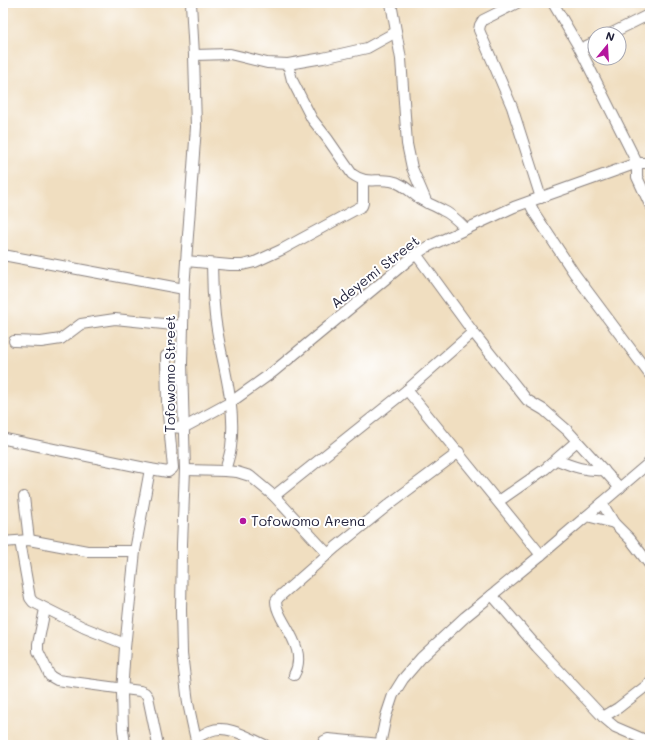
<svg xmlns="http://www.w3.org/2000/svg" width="653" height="748" font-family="Mali,sans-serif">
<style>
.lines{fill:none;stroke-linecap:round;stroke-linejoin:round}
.minor-casing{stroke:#89807e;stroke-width:12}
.minor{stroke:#fff;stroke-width:10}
.poi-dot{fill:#b5179e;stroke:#fff;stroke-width:1.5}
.labels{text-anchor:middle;stroke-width:4;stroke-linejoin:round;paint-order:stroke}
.street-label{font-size:14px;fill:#22223b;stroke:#fff}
.poi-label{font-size:14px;fill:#22223b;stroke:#fff;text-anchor:start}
</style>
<rect width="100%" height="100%" fill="#fff"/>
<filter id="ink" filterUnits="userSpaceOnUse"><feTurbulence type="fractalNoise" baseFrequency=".025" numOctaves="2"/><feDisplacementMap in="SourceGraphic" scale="8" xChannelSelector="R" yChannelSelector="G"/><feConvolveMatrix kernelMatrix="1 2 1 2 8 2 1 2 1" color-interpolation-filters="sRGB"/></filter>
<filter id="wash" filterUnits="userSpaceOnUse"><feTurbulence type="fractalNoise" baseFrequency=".012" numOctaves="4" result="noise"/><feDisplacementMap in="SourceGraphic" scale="16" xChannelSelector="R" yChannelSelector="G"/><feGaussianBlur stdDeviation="0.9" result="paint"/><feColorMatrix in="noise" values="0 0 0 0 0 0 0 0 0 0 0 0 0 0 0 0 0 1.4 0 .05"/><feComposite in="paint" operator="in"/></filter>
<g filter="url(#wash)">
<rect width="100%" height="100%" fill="#f0dec0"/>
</g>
<g filter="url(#ink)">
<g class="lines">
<g class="minor-casing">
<g id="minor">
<polyline points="191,3 194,55 196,127 184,289 182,363 185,470 182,544 181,611 182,653 188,703 197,745"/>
<polyline points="391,3 401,59 407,144 412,168 427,203"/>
<polyline points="517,3 483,20 480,25 479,30 512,107 541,198"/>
<polyline points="553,3 580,49 637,163 637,177 650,205"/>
<polyline points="610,34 650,14"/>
<polyline points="580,49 595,42"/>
<polyline points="194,55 230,54 267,63 288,64 323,58 367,48 396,32"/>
<path d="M288 64 292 80 312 119 327 138 352 174C367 185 375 178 391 181 403 183 410 192 420 199 427 203 435 206 442 210 452 214 459 222 466 229"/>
<polyline points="529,202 535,214 574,273 650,375"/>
<polyline points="416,254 473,332 527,400 544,410 567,430 620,488"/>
<polyline points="3,255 184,289"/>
<polyline points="186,261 230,265 242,265 255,262 281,250 362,206 363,203 363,180"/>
<path d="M212 264C212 281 213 299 215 316 220 359 237 402 231 447 230 455 227 463 225 471"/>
<polyline points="14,341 41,342 61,339 81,324 115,319 183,326"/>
<polyline points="407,390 541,555"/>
<polyline points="170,427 183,428 231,402 273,372 416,254 427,247 514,207 637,163 650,163"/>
<polyline points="5,439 150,469 168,472 173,468 167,403 166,356"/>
<path d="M557 460C574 467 585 471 604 470"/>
<polyline points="185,470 225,471 237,472 250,476 274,496 328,554"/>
<polyline points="274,496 407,390 473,332"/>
<polyline points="24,497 29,540"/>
<polyline points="499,501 545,469 577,441"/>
<polyline points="602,503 614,523 630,539 650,565"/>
<polyline points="587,516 614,523"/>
<polyline points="20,541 30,598 33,602 85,628 125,644"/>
<polyline points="3,542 29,540 87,551 135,551"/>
<polyline points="492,595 537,647 603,717 615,727 650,742"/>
<polyline points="45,609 38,644 38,651 50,676 57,680 140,691 145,693 148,697 158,745"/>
<path d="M294 675C305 655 292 637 282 619 279 613 276 608 276 601L279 597 336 547 392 502 459 452"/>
<polyline points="603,717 618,708 650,683"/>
<path d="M196 738C200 736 205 733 210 731 228 724 249 738 265 745"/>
<polyline points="125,745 123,729 122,693 125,648 135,551 150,469"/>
<polyline points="322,745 324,741 328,739 381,744"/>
<polyline points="380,745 386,716 393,695 403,679 421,658 465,617 541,555 650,462"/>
</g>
</g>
<use href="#minor" class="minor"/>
</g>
</g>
<circle class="poi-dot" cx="243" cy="521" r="4"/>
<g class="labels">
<g class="street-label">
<text transform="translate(375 272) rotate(-38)" y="5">Adeyemi Street</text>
<text transform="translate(170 374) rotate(-90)" y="5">Tofowomo Street</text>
</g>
<g class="poi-label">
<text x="251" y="526">Tofowomo Arena</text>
</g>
</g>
<rect width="653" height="748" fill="none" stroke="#fff" stroke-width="16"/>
<g transform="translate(607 46) rotate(18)"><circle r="19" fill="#ffffff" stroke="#a7a7b1"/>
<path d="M0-3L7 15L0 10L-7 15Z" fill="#b5179e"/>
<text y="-6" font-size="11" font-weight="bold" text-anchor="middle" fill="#22223b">N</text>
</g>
</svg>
